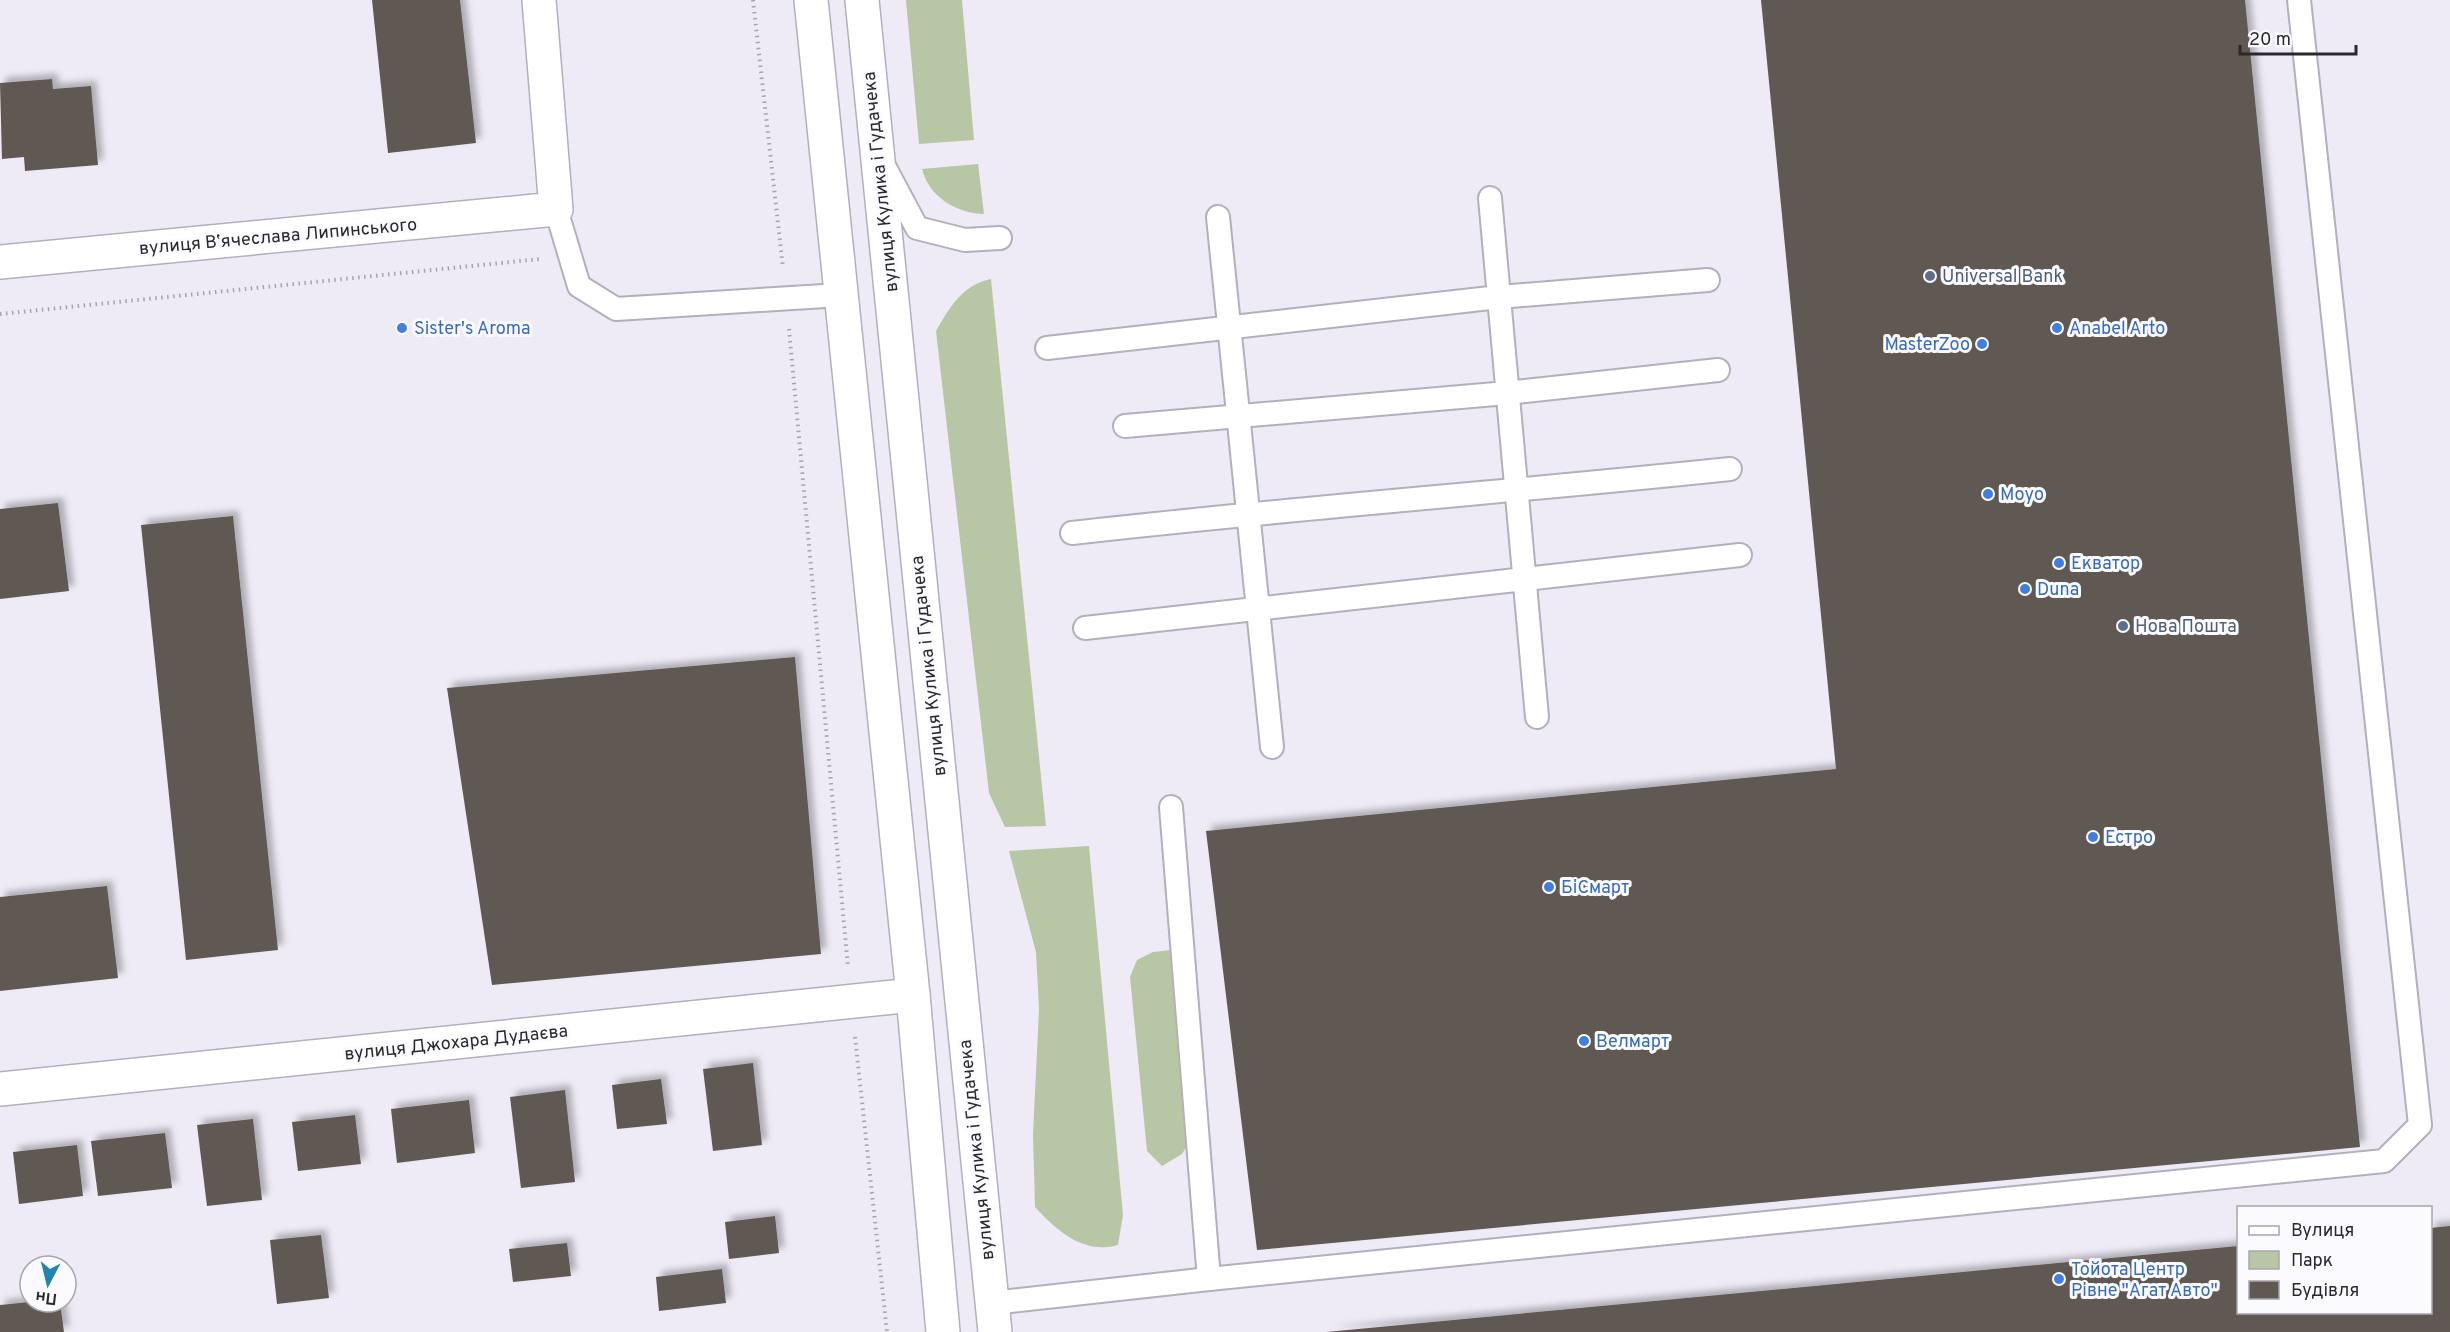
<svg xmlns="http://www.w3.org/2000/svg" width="2450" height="1332" font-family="Overpass,sans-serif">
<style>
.green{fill:#b7c7a5}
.building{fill:#605952;filter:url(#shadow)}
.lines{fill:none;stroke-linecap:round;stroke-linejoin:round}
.lane-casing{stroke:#b2b0ba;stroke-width:26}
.street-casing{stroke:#b2b0ba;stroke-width:36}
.secondary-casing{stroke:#b2b0ba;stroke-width:36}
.path{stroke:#a5a3ab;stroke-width:4;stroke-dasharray:1.5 4.5;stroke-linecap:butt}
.lane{stroke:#fff;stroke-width:22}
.street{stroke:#fff;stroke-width:33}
.secondary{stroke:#fff;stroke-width:33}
.service-dot{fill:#5c6f8a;stroke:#fbfafe;stroke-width:2}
.shop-dot{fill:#3f7fe0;stroke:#fbfafe;stroke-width:2}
.labels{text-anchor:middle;stroke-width:6;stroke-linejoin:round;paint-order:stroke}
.street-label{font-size:18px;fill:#29282c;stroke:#fbfafe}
.service-label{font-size:18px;fill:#4e5e75;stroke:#fbfafe;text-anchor:start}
.shop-label{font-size:18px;fill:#366cbe;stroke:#fbfafe;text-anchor:start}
</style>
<defs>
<filter id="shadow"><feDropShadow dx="5.5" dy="-5.5" stdDeviation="3" flood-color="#0004"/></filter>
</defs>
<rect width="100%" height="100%" fill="#eeebf6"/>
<g class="green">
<polygon points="906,0 962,0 974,140 919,144"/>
<path d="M978 164 984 214C956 213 929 197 922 169Z"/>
<path d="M991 279 1046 826 1005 827 989 793 936 331C950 307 962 285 991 279Z"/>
<path d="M1089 846 1123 1215 1118 1245C1084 1255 1057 1231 1035 1207L1033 1135 1039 1009 1036 952 1009 851Z"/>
<polygon points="1171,950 1182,965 1198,1128 1182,1154 1162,1166 1147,1151 1130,977 1137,960 1153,952"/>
</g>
<g class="building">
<polygon points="372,0 460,0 476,143 388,153"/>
<polygon points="1761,0 2245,0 2360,1147 1257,1250 1206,831 1836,769"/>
<polygon points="52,79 53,89 91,86 98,165 25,171 24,157 2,159 0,83"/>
<polygon points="58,503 69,591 0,599 0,509"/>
<polygon points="233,516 278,950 186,960 141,525"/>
<polygon points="795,657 821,954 492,985 447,688"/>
<polygon points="107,886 118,978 0,991 0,897"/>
<polygon points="753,1063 762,1145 713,1151 703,1069"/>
<polygon points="661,1079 667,1124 617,1129 612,1085"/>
<polygon points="565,1090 575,1182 521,1188 510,1097"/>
<polygon points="469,1100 475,1153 397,1163 391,1109"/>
<polygon points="355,1115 361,1164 298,1171 292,1122"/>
<polygon points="253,1119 262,1200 207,1206 197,1125"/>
<polygon points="165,1133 172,1188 98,1196 91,1141"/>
<polygon points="77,1145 83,1196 19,1204 13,1152"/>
<polygon points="775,1216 779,1253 729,1259 725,1222"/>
<polygon points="2450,1226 2450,1332 1326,1332 2238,1246 2238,1312 2430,1312 2430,1228"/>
<polygon points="321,1235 329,1298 277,1304 270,1240"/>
<polygon points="567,1243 571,1276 513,1282 509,1249"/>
<polygon points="722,1269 726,1303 659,1311 656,1277"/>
<polygon points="30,1302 60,1302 64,1332 0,1332 0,1305"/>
</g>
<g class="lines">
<g class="lane-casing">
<g id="lane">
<polyline points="884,166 917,228 965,240 1000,238"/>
<polyline points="1490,198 1537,717"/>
<polyline points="556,209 579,286 616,309 840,295"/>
<polyline points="1218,217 1272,747"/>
<polyline points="1047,348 1499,297 1708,280"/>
<polyline points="1125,426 1507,393 1718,370"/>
<path d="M1072 533C1291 508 1511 492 1730 469"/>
<polyline points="1085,628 1740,555"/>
<polyline points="1171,807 1209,1279"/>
<polyline points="992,1303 1209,1279 2384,1161 2420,1125 2299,0"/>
</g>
</g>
<g class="street-casing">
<g id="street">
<polyline points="0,262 556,209 539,0"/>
<polyline points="0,1089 913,995"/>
</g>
</g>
<g class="secondary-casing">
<g id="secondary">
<polyline points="811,0 913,995 943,1332"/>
<polyline points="862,0 995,1332"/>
</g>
</g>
<g class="path">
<polyline points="753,0 783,268"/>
<polyline points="0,314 540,259"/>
<polyline points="789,329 848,967"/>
<polyline points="855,1037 887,1332"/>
</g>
<use href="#lane" class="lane"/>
<use href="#street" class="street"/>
<use href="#secondary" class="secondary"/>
</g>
<g class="service-dot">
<circle cx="1930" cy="276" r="6"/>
<circle cx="2123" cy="626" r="6"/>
</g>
<g class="shop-dot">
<circle cx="402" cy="328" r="6"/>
<circle cx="2057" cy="328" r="6"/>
<circle cx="1982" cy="344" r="6"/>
<circle cx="1988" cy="494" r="6"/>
<circle cx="2059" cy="563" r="6"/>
<circle cx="2025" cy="589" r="6"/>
<circle cx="2093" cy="837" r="6"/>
<circle cx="1549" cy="887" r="6"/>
<circle cx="1584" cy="1041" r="6"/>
<circle cx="2059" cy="1279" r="6"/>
</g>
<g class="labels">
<g class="street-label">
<text transform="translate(880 182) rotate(-96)" y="6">вулиця Кулика і Гудачека</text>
<text transform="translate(278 236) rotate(-5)" y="6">вулиця Вʼячеслава Липинського</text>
<text transform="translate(928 666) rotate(-96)" y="6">вулиця Кулика і Гудачека</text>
<text transform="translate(456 1042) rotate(-6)" y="6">вулиця Джохара Дудаєва</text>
<text transform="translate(976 1150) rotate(-96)" y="6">вулиця Кулика і Гудачека</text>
</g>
<g class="service-label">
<text x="1942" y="282">Universal Bank</text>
<text x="2135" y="632">Нова Пошта</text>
</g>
<g class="shop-label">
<text x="414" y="334">Sister's Aroma</text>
<text x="2069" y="334">Anabel Arto</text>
<text x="1970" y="350" text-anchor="end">MasterZoo</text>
<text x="2000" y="500">Moyo</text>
<text x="2071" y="569">Екватор</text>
<text x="2037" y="595">Duna</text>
<text x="2105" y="843">Естро</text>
<text x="1561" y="893">БіСмарт</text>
<text x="1596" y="1047">Велмарт</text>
<text x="2071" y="1275">Тойота Центр<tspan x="2071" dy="21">Рівне "Агат Авто"</tspan></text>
</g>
</g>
<rect x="2237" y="1206" width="195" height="108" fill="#fbfafe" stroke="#a7a6aa" stroke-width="1.5"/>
<rect x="2249" y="1226" width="30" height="9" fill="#ffffff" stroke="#a7a6aa" stroke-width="1.5"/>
<text x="2291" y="1236" font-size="18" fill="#29282c">Вулиця</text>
<rect x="2249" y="1251" width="30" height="18" fill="#b7c7a5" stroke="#a7a6aa" stroke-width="1.5"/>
<text x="2291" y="1266" font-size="18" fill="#29282c">Парк</text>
<rect x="2249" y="1281" width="30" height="18" fill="#605952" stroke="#a7a6aa" stroke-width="1.5"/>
<text x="2291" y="1296" font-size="18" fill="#29282c">Будівля</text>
<g transform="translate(48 1284) rotate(187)"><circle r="28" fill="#fbfafe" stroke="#a7a6aa" stroke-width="1.5"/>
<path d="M0-4.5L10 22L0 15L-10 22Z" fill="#2384af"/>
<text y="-9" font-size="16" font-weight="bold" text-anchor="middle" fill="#29282c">Пн</text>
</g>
<path d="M2240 45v9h116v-9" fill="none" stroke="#29282c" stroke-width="3"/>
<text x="2249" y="45" font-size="18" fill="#29282c" stroke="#fbfafe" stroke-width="4.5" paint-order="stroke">20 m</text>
</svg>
